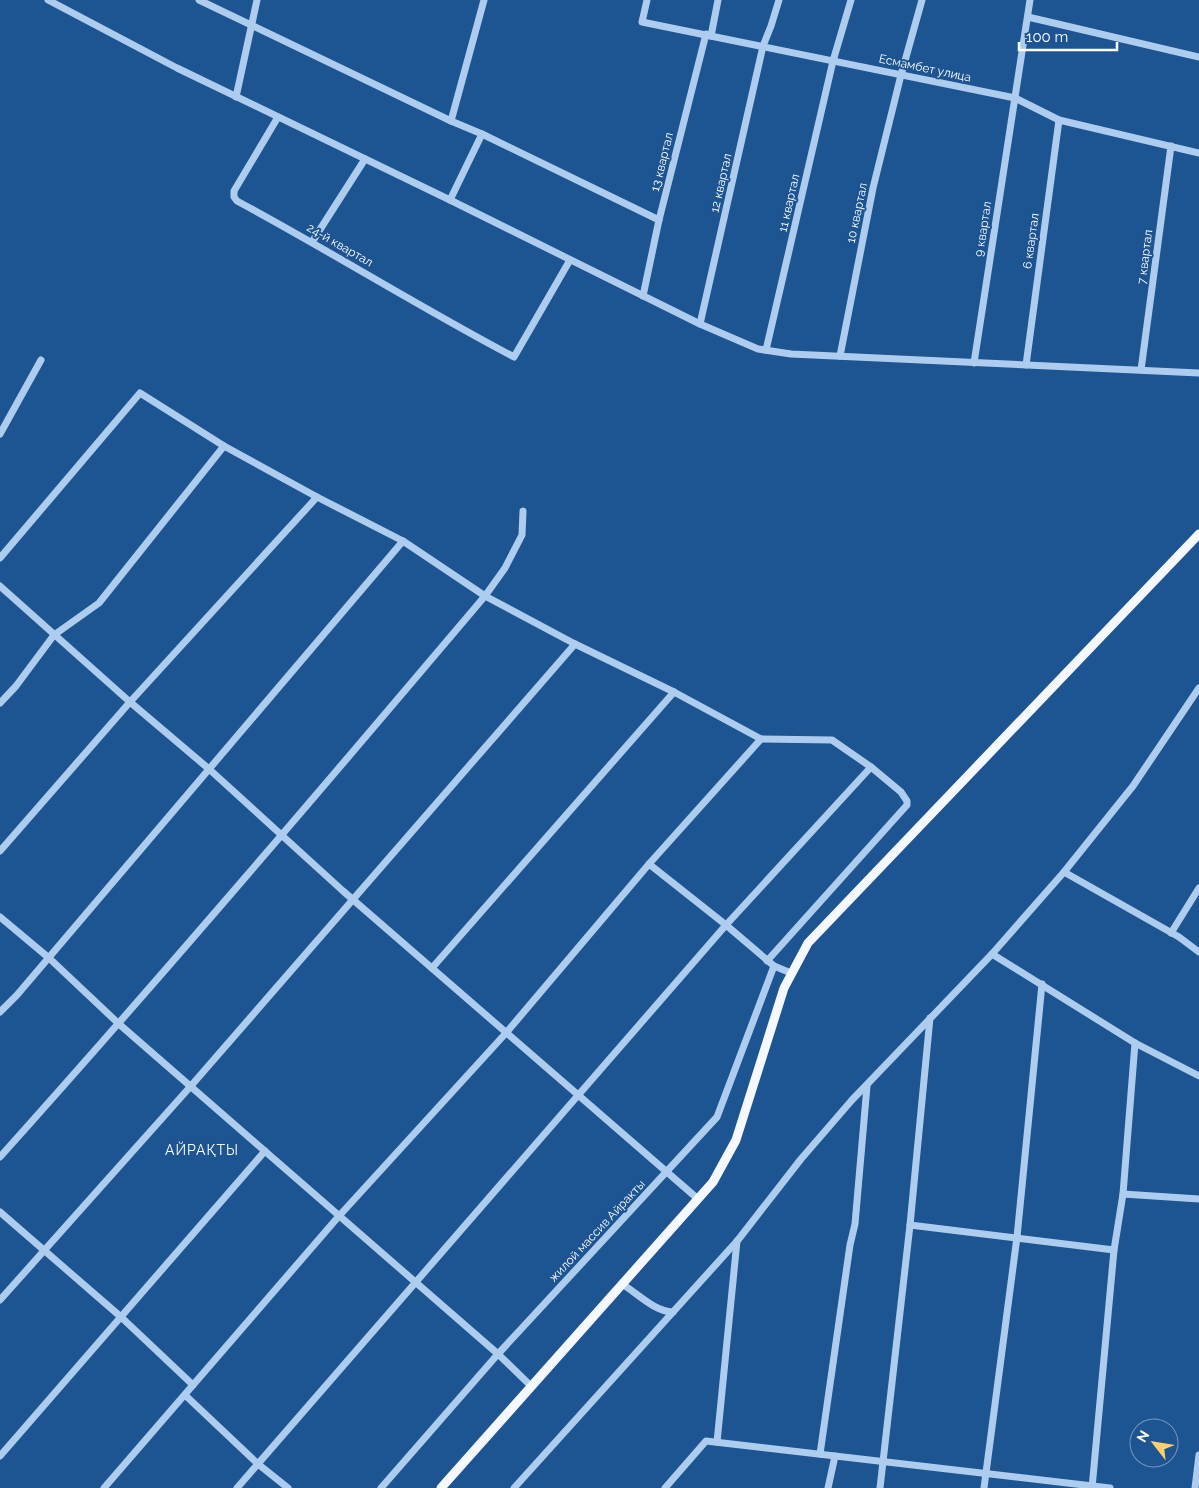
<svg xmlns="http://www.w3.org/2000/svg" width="1199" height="1488" font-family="Raleway,sans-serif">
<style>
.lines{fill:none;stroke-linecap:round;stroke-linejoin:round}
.minor{stroke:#aecdee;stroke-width:7}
.major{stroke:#f5f9ff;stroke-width:9}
.labels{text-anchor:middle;stroke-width:4;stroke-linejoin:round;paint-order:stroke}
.street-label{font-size:12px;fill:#fff;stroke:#1d5492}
.neighbourhood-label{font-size:14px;letter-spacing:1px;fill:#fff;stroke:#1d5492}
</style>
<rect width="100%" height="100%" fill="#1d5492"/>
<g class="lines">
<g class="minor">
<polyline points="48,0 177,68 450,200 700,324 758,349 791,354 1199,373"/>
<polyline points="199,0 451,121"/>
<polyline points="647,0 642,22 1015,98 1059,120 1199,153"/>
<polyline points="1028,17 1199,57"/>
<polyline points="711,36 718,0"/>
<polyline points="236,97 257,0"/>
<path d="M278 117 234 191V197L237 201C330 251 421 308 514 357L570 260"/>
<polyline points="482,134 659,220"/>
<polyline points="450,200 482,134 451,121 484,0"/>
<polyline points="312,242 365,159"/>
<polyline points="643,296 659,220 706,34"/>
<polyline points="700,324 763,46 771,26 779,0"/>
<polyline points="766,350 833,61 851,0"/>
<polyline points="840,356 873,188 901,75 922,0"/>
<polyline points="974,363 1030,0"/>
<polyline points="1026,365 1059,120"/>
<polyline points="1141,370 1171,146"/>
<polyline points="0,434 41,360"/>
<polyline points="0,558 140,393 224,446 317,497 403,541 485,596 575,644 674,692 761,739 832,740 871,767 901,792 907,801 907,805 767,961"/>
<polyline points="0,586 130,702 209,769 343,891 698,1199"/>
<polyline points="0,703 16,686 54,635 99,603 224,446"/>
<polyline points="0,851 130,702 317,497"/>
<polyline points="1064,872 1179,937 1199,952"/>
<polyline points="0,917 49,958 119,1024 498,1354 531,1386"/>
<polyline points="1171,933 1199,888"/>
<polyline points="992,954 1064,872 1133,786 1199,688"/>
<polyline points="774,966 791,973"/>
<polyline points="432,968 674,692"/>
<polyline points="0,1012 17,995 403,541"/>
<path d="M0 1157C165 973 325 785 485 596L505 568 522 535 523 511"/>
<polyline points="1123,1194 1135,1043"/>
<polyline points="0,1212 121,1317 193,1385"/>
<polyline points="910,1225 1114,1250 1123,1194 1199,1199"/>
<path d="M622 1284C637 1293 655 1312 673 1312"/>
<polyline points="0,1300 190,1087 575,644"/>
<polyline points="185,1395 258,1464 288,1488"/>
<polyline points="717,1442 737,1241"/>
<polyline points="820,1454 850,1245 855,1224 867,1086"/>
<polyline points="0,1456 265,1151"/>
<polyline points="104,1488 339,1216 506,1033 649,864 761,739"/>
<polyline points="237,1488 726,925 871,767"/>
<polyline points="381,1488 498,1354 717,1117 774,966 726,925 649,864"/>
<polyline points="514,1488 738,1240 801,1159 852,1100 992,954 1135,1043 1199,1076"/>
<polyline points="665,1488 706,1441 1110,1488"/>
<polyline points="828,1488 835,1456"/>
<polyline points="880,1488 910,1225 930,1018"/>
<polyline points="984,1488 1017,1237 1042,984"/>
<polyline points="1092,1488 1114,1250"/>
<polyline points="1195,1488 1199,1455"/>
</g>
<polyline class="major" points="441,1488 713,1182 736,1140 784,988 808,943 1199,534"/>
</g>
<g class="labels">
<g class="street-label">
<text transform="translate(925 68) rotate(12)" y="4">Есмамбет улица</text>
<text transform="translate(662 162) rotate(-76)" y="4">13 квартал</text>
<text transform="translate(721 183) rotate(-77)" y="4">12 квартал</text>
<text transform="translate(789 203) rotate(-77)" y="4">11 квартал</text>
<text transform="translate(857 213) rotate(-78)" y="4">10 квартал</text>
<text transform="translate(983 229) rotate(-81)" y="4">9 квартал</text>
<text transform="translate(1031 241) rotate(-82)" y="4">6 квартал</text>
<text transform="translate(340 245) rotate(30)" y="4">24-й квартал</text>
<text transform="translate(1145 257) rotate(-83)" y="4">7 квартал</text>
<text transform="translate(597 1231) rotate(-47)" y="4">жилой массив Айракты</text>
</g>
<g class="neighbourhood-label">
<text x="202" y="1155">АЙРАҚТЫ</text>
</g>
</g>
<g transform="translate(1154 1443) rotate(301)"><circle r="24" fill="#1d5492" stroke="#7798be"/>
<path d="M0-4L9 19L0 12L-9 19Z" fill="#fdcf6d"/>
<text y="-8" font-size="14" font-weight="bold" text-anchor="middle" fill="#ffffff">N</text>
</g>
<path d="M1019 42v8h98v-8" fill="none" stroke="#ffffff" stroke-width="2.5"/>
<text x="1026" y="42" font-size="15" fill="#ffffff" stroke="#1d5492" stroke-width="4" paint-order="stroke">100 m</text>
</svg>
